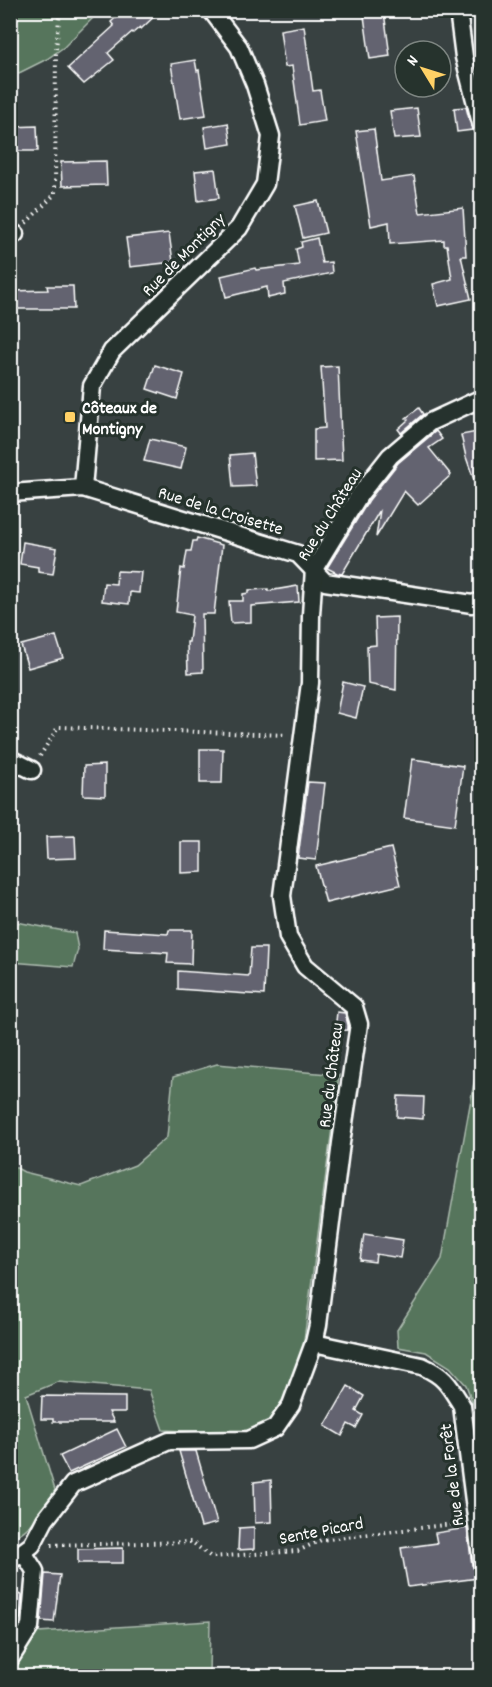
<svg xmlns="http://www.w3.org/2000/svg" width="492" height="1687" font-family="Dekko,sans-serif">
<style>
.green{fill:#57755c;stroke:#abbaae;stroke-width:1.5}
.building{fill:#636370;stroke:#fff;stroke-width:1.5}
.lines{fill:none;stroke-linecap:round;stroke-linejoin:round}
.street-casing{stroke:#fff;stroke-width:21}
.path{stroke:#fff;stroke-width:4;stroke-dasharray:1.5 4.5;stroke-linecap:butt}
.street{stroke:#26332d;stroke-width:16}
.poi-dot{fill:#ffd166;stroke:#26332d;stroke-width:2}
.labels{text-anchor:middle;stroke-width:6;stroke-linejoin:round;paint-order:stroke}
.street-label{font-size:18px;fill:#fff;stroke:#26332d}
.poi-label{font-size:18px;font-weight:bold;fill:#fff;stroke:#26332d;text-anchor:start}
</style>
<rect width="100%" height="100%" fill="#384141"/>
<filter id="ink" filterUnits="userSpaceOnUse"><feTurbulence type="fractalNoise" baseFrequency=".0167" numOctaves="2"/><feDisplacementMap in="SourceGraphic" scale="12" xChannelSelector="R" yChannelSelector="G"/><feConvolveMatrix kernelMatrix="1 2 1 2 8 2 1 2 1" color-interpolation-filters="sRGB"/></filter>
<g filter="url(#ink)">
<g class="green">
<polygon points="11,10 100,10 100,11 64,47 47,59 11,77"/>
<polygon points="11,921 75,933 78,949 73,967 11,962"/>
<path d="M217 1064 339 1075 302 1355 281 1408 265 1428 227 1433 163 1430 149 1390 58 1382 26 1395 55 1490C44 1511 32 1528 11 1539V1165L24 1172 81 1186 135 1165 167 1137 173 1077Z"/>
<polygon points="481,1065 482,1420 479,1420 466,1385 450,1367 426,1352 398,1347 397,1330 442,1259 477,1066"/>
<polygon points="210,1621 209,1676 11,1676 11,1671 38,1632"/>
</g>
<g class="building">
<polygon points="124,10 161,10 141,29 140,27 133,33 132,32 108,53 114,60 84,84 68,68 114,26 111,22"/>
<polygon points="384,12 390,56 370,59 364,16"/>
<polygon points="304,26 313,91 320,90 325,121 300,125 292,66 285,67 280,30"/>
<polygon points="195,60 197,71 199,70 206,115 180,119 171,64"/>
<polygon points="466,107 472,130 457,132 454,108"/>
<polygon points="417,108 421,137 394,139 390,111"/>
<polygon points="228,123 231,144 207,148 204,127"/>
<polygon points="37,126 38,151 10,151 10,127"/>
<polygon points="374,129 381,181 414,176 420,213 463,208 466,256 461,256 471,299 438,306 433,284 452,279 447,245 444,245 444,240 390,244 389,222 371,226 356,131"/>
<polygon points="106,161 107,185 62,186 61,162"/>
<polygon points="215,169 219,198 198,201 195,171"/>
<polygon points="318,201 326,233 303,238 295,206"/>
<polygon points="169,233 173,262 130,267 126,238"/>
<polygon points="317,238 322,263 331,262 332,273 284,283 285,294 268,298 267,287 226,297 221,276 255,268 256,270 299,265 296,249 302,247 301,242"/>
<polygon points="47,286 73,286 74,309 13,309 12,291 48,290"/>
<polygon points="155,365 184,374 177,399 147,389"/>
<polygon points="338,366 342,460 314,461 314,429 325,428 321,367"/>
<polygon points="419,408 423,414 401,433 398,429 408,420 406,418"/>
<polygon points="436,431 442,439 429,448 451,475 418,505 404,491 376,537 380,510 342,574 337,573 327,568 369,500 398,463"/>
<polygon points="477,432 482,452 482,494 479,494 466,457 461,435"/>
<polygon points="150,439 186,447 181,469 144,461"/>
<polygon points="252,453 256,486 233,487 230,455"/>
<polygon points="197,538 222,545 214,614 202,614 203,672 188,673 187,642 189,642 192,615 176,612 181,568 184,569 187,551 191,551 193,541 196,541"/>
<polygon points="23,542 57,548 53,574 38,572 38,567 20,564"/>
<polygon points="117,571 141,572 139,593 130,592 129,604 102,601 104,583 116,584"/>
<polygon points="298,586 299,602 251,606 251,622 231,623 229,601 243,601 243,594 249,593 249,590 268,589 268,591"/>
<polygon points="397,617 396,690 368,684 367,646 376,645 375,618"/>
<polygon points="56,636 63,658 28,668 21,645"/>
<polygon points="343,682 363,687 356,718 337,713"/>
<polygon points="200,749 223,749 222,783 200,783"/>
<polygon points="412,759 463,766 455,825 404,818"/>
<polygon points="105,765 105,796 83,795 84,766"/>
<polygon points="308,782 325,783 316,860 298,858"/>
<polygon points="75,836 76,858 47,859 46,837"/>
<polygon points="181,842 202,842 202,872 181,873"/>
<polygon points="391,848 400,885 326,903 316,866"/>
<polygon points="104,930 168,934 169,930 192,930 191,964 167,963 168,953 103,949"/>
<polygon points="251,948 266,948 264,995 178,989 178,971 249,976"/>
<polygon points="337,1012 345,1013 348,1025 348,1030 335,1031"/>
<polygon points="398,1096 424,1097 423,1119 397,1117"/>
<polygon points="364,1234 403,1240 400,1258 376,1254 375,1262 360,1260"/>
<polygon points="348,1386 364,1396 356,1411 363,1415 356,1428 348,1424 342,1436 325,1426"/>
<polygon points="42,1396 125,1397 125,1412 109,1412 114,1422 53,1422 53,1419 41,1419"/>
<polygon points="117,1429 126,1447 69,1473 60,1456"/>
<polygon points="179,1451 196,1451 217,1523 201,1527"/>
<polygon points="271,1480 272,1522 255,1523 254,1482"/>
<polygon points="254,1527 254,1549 238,1550 239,1528"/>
<polygon points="467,1528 472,1565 477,1573 478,1578 408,1587 401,1548 437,1543 435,1533"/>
<polygon points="123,1548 123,1563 78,1563 78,1549"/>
<polygon points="45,1574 60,1575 54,1622 41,1621"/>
<polygon points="10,1592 22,1595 20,1619 10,1618"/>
</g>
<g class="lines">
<g class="street-casing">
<g id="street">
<polyline points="458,10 464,57 482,127"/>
<polyline points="10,234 15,234"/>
<polyline points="83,488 92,386 112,351 239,228 265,184 271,136 255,85 239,47 211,10"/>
<polyline points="10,493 83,488 298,554 325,582 472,604 482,601"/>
<polyline points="10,759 32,770"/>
<path d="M314 1343 422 1366C446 1377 449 1385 462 1406L482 1564"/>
<polyline points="10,1560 13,1559 32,1545 45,1520 73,1484 169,1441 249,1440 275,1428 291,1405 314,1343 318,1325 341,1143 359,1024 354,1007 305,966 288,937 282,896 310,683 311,615 314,569 360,494 390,456 430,422 482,398"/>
<polyline points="10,1659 30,1627 35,1571 23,1552"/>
</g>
</g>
<g class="path">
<polyline points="26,223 55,194 56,49 60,10"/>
<polyline points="40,756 58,727 287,735"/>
<polyline points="51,1545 192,1542 211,1557 298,1551 321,1540 461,1523"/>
</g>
<use href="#street" class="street"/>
</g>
</g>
<rect class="poi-dot" x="64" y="411" width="12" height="12" rx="3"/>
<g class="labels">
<g class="street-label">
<text transform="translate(183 254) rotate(-45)" y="6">Rue de Montigny</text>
<text transform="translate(221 510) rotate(17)" y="6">Rue de la Croisette</text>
<text transform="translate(329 514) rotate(-58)" y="6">Rue du Château</text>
<text transform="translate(330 1075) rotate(-83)" y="6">Rue du Château</text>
<text transform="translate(451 1475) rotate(-97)" y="6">Rue de la Forêt</text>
<text transform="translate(321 1530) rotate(-11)" y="6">Sente Picard</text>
</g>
<g class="poi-label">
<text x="82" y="413">Côteaux de<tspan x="82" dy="21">Montigny</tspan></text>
</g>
</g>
<rect width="492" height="1687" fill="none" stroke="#26332d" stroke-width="36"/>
<rect x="18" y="18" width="456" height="1651" fill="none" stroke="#fff" stroke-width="2" filter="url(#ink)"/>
<g transform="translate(423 69) rotate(308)"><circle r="28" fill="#26332d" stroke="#7d8581" stroke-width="1.5"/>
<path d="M0-4.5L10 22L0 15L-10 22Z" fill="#ffd166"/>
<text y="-9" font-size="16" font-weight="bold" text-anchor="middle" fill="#ffffff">N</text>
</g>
</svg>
